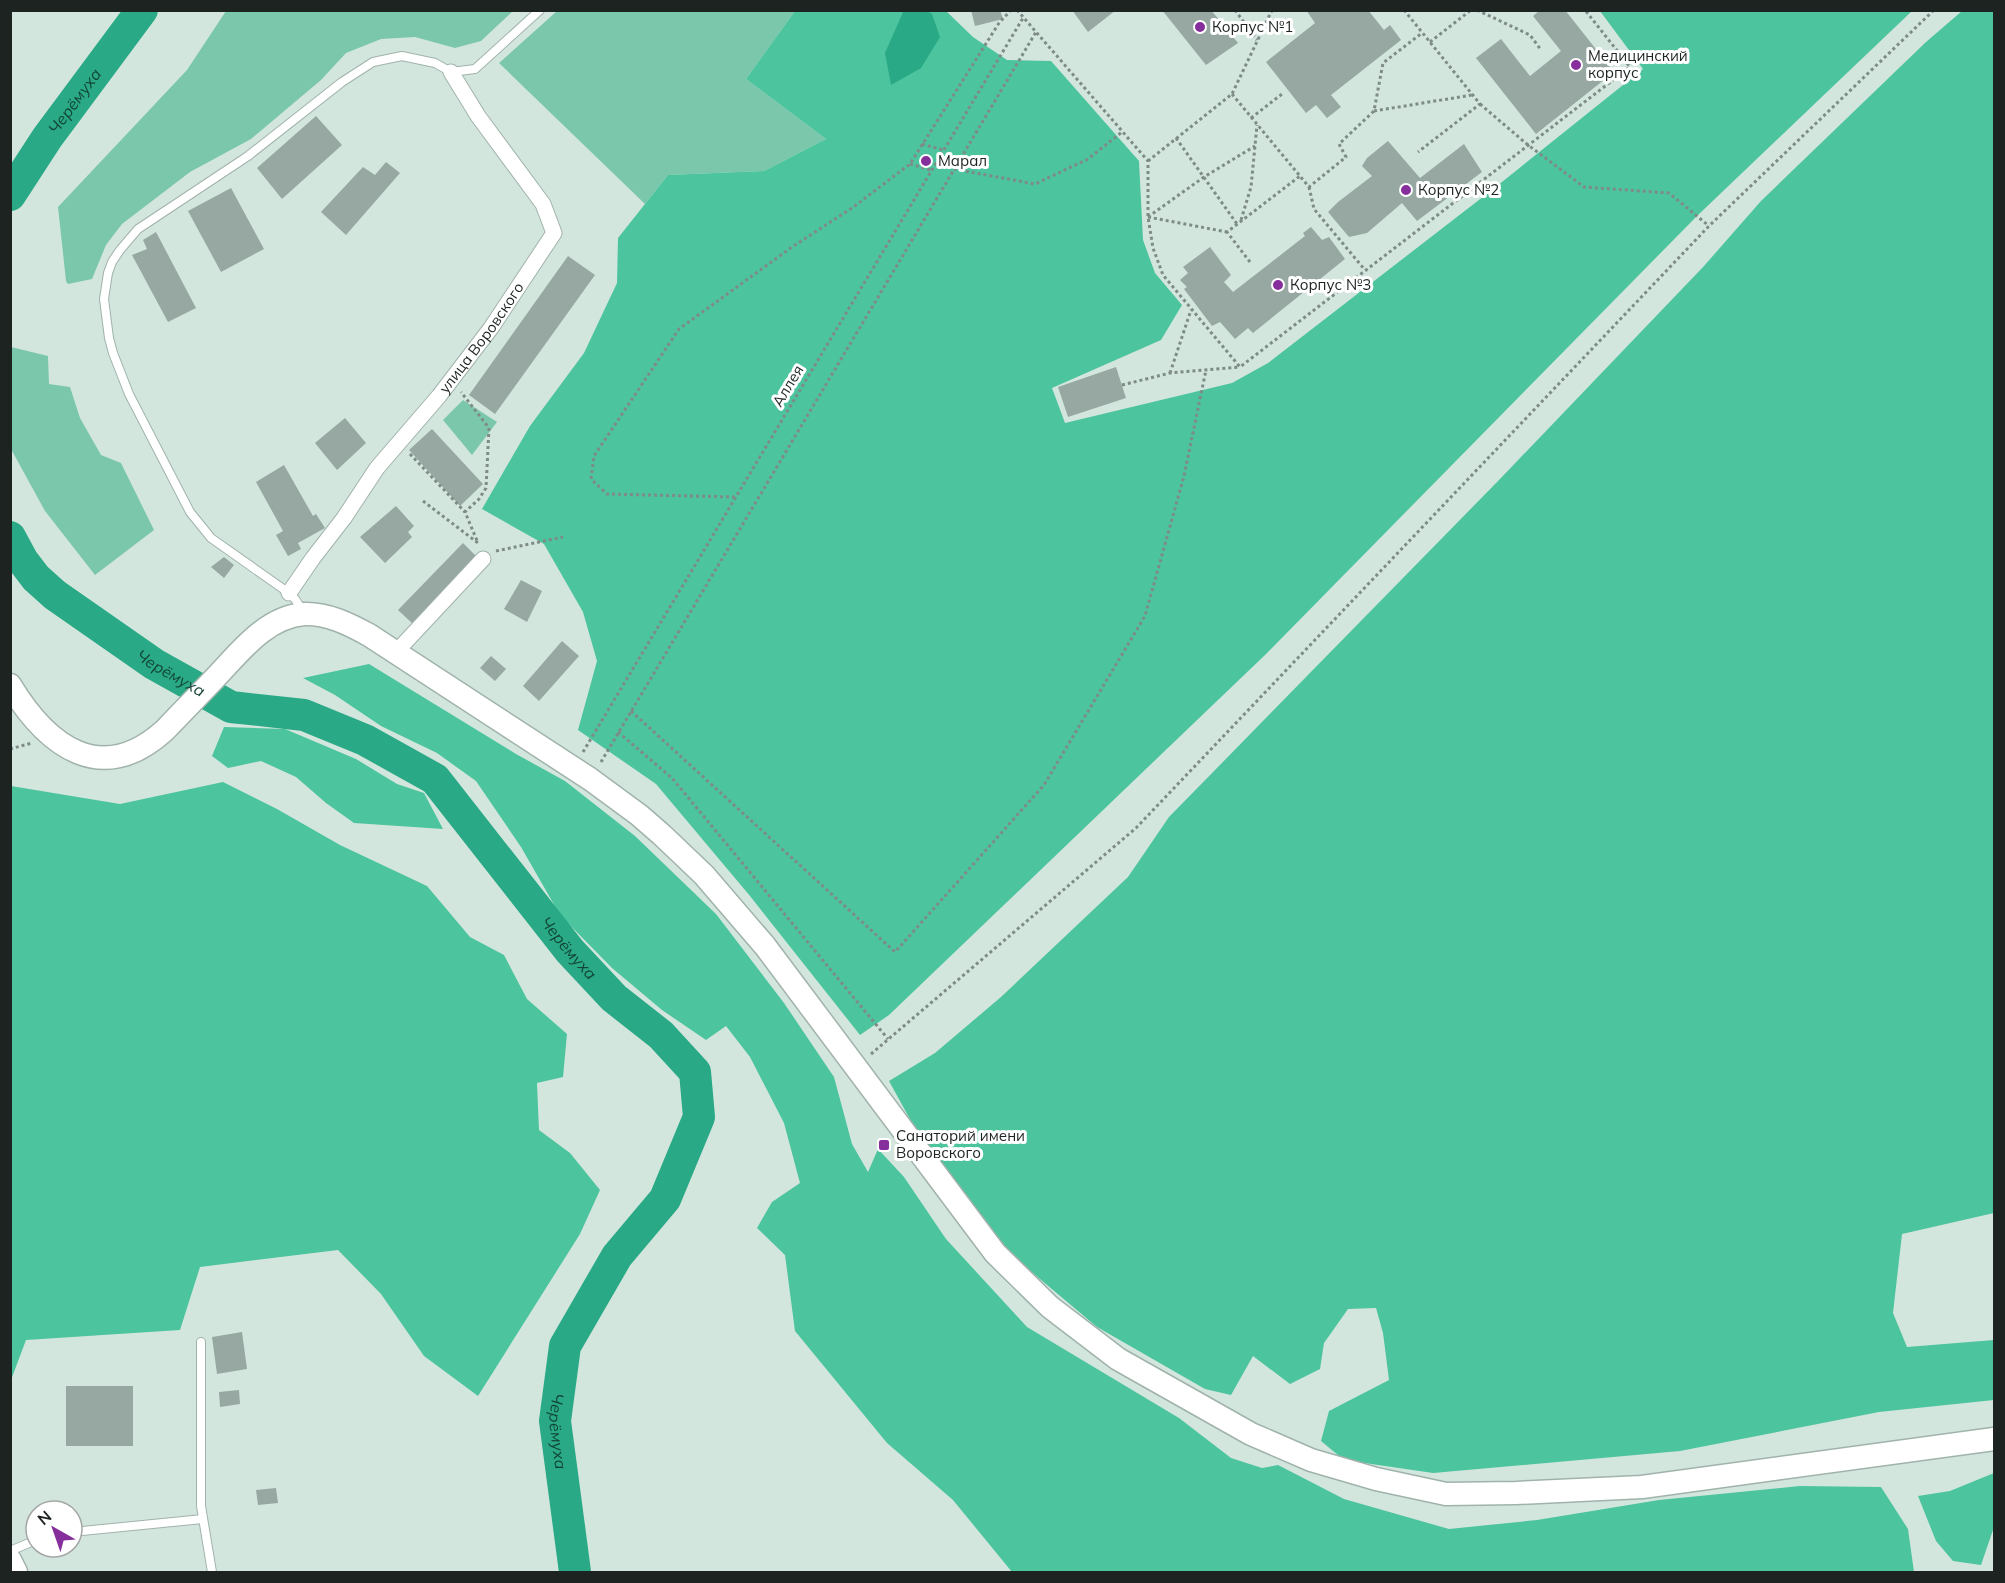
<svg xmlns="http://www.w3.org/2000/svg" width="2005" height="1583" font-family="Mulish,sans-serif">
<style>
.green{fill:#7bc7ac}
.forest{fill:#4cc49e}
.water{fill:#29a985}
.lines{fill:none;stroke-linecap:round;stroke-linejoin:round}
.river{stroke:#29a985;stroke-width:32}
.building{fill:#96a8a1}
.lane-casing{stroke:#a0b3ab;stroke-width:10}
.street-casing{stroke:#a0b3ab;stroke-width:17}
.secondary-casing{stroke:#a0b3ab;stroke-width:25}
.path{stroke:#7e8b86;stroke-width:3;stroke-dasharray:3 3;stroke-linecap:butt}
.lane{stroke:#fff;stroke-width:8}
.street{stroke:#fff;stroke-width:15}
.secondary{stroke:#fff;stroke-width:22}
.poi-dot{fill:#862e9b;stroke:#fff;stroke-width:2}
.labels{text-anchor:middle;stroke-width:6;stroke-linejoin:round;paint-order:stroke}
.poi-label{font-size:15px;fill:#1c2321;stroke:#fff;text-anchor:start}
.street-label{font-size:15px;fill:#1c2321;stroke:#fff}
.water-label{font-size:16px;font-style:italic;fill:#124536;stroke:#fff}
</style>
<rect width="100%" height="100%" fill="#d3e6de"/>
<g class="green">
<polygon points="226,11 513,11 481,41 455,48 415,37 381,39 346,53 321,80 251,139 190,172 122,224 106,245 92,279 68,284 66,281 58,207 187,70"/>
<polygon points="557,11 795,11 746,79 826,139 764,171 668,175 645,204 499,63"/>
<polygon points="11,347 48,356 49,384 70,387 80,418 101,455 121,463 154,530 95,575 45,511 11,449"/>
<polygon points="463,400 497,422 472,455 443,420"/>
</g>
<g class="forest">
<polygon points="795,11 946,11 973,37 1007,60 1051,61 1139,161 1143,240 1155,273 1182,305 1161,340 1052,388 1065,423 1232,383 1268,363 1497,186 1643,69 1600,11 1912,11 1697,216 1265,655 889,1015 860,1035 750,896 656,784 578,730 597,661 583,612 544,544 482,509 530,426 584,353 617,283 618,238 668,175 764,171 826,139 746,79"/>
<polygon points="1962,11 1994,11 1994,1213 1902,1234 1893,1313 1907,1347 1994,1340 1994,1400 1879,1412 1680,1451 1433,1473 1344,1460 1321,1441 1329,1411 1389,1380 1383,1333 1376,1308 1348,1309 1324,1343 1320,1369 1290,1384 1253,1356 1231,1395 1205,1389 1097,1327 1015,1258 928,1152 889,1081 935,1053 1001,997 1128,877 1169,817 1499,480 1704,266 1761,201 1926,42"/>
<polygon points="369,664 516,754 565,781 635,836 716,914 784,1003 834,1077 852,1144 868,1172 878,1149 904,1177 946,1239 1027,1327 1179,1418 1231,1458 1262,1468 1278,1465 1344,1499 1449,1529 1537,1520 1659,1500 1800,1486 1881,1487 1908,1529 1914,1572 1012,1572 953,1500 887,1443 795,1331 785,1255 757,1228 772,1202 800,1183 784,1123 750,1057 726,1026 706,1040 662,1010 612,968 560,915 521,847 476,781 437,753 381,726 335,695 303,678"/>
<polygon points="224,727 285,729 356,759 397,784 424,793 443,829 354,823 326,803 296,777 261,761 228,768 212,756"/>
<polygon points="223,782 277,809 340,845 427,886 470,937 504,955 527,999 567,1034 563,1077 537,1083 539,1130 570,1153 600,1190 580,1234 478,1396 424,1356 381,1294 338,1250 200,1267 180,1330 26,1340 11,1380 11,786 120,804"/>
<polygon points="1994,1473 1994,1527 1981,1565 1953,1561 1936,1541 1918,1496 1950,1491"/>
</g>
<polygon class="water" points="904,10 927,11 932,14 940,37 921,68 891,85 885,53"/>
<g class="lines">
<g class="river">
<path id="s1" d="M10 195 47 138 142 10"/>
<path id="s2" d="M10 537 23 561 36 578 55 595 154 664 231 707 304 715 365 740 435 779 570 951 614 998 661 1035 695 1072 699 1117 665 1199 617 1256 565 1346 555 1421 575 1572"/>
</g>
</g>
<g class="building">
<polygon points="971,10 1000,10 1003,19 975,26"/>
<polygon points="1072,10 1116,10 1088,32"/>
<polygon points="1162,10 1211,10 1238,43 1206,65"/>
<polygon points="1306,10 1327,10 1328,12 1331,10 1368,10 1384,30 1390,25 1401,40 1331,95 1341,107 1327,118 1316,105 1306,113 1266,62 1315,23"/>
<polygon points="1540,10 1565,10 1614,72 1536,134 1476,58 1501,39 1530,76 1561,51 1533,16"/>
<polygon points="316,116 342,145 282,199 257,168"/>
<polygon points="1388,141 1420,178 1464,144 1482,172 1417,221 1402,203 1367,233 1349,237 1328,212 1338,202 1372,176 1362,166 1367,158"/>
<polygon points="386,162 400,173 346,235 321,212 363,167 375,175"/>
<polygon points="231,188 264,249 221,272 188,211"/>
<polygon points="1311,227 1322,240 1329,237 1345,259 1253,333 1248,328 1235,339 1220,322 1212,326 1184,289 1187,287 1180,280 1188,273 1183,267 1210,247 1231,275 1224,282 1233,292 1305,236 1303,233"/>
<polygon points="156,232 196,308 168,322 132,255 147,249 143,240"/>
<polygon points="568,256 595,275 495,414 469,395"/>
<polygon points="1116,367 1126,398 1068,417 1058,387"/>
<polygon points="345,418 366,443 337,470 315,443"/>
<polygon points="432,429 483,484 460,506 409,450"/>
<polygon points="284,465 313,516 316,514 325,528 298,543 301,549 288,556 276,535 283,531 256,482"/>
<polygon points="396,506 414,526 408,532 412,537 385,563 360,537"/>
<polygon points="463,543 477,557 413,624 398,610"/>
<polygon points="224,557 234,565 224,578 211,567"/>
<polygon points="521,580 542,591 527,622 504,609"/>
<polygon points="562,641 579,656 539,701 523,686"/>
<polygon points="491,656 506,669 495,681 480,668"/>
<polygon points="242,1332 247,1369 217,1374 212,1337"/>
<rect x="66" y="1386" width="67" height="60"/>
<polygon points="239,1390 240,1404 220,1407 219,1392"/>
<polygon points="276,1488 278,1503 258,1505 256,1490"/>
</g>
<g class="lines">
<g class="lane-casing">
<g id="lane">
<polyline points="302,610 295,599 289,593 211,538 190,512 129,394 113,353 109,338 104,299 108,273 112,262 120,250 138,229 248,156 342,82 373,62 402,56 435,63 451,72 475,69 540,10"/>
<polyline points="201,1342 201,1506 212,1572"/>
<polyline points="72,1532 203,1519"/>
<polyline points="10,1551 36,1540"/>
</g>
</g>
<g class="street-casing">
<g id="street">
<path id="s3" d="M289 593 313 558 344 518 377 468 439 396 491 328 554 233 543 204 478 116 451 72"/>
<polyline points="397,651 483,559"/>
</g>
</g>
<g class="secondary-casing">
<g id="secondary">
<path d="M10 685C47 746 101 788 165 730 182 712 199 695 216 677 240 652 266 617 304 614 327 613 349 624 369 635L590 779 639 815 662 835 704 875 765 946 995 1253 1050 1307 1118 1359 1251 1434 1311 1460 1376 1479 1446 1494 1516 1493 1642 1487 1994 1439"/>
<polyline points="10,1560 16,1572"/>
</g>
</g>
<g class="path">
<polyline points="1017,10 1148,161 1148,217 1153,248 1163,275 1240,367 1630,67 1585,10"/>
<polyline points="1235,10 1257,40"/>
<polyline points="1404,10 1480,104 1418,152"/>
<polyline points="1477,10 1530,35 1541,50"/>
<polyline points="1430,42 1471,10"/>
<polyline points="1232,94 1309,187 1346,157 1339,144 1374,111 1383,63 1422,33"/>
<polyline points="1480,104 1528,145 1584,187 1669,193 1709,226"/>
<polyline points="1374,111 1472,95"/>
<polyline points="1251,118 1282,94"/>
<polyline points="1176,138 1237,224"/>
<polyline points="922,144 943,150"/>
<polyline points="1148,161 1232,94 1272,10"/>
<polyline points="910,164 931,170"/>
<polyline points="954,169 1035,184 1088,159 1122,132"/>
<polyline points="1309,187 1314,209 1365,270"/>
<polyline points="1148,217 1204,177 1255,146"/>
<polyline points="1148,217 1227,232"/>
<polyline points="1241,220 1251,187 1257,125"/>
<polyline points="1250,262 1227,232 1300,176"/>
<polyline points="1170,373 1191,310"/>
<polyline points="1122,385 1170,373 1240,367"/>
<polyline points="410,454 465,512"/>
<polyline points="735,497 607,494 591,479 594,456 679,329 792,247 852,208 910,164 999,23 1011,10"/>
<polyline points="423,501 478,543 465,512 479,499 486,488 489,428 461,392"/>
<polyline points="496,551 563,537"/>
<polyline points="631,711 895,952 1044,785 1145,616 1184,476 1206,370"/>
<polyline points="618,732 672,778 888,1039"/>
<polyline points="10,749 32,743"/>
<polyline points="583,752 1023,18"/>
<polyline points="601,762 1036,32"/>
<polyline points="871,1054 1136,828 1709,226 1934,10"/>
</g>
<use href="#lane" class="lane"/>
<use href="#street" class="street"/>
<use href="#secondary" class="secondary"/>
</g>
<g class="poi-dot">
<circle cx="1200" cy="27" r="6"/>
<circle cx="1576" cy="65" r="6"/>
<circle cx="926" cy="161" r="6"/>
<circle cx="1406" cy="190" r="6"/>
<circle cx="1278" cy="285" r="6"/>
<rect x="878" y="1139" width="12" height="12" rx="3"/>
</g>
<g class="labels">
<g class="poi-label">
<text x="1212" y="32">Корпус №1</text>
<text x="1588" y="61">Медицинский<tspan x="1588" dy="17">корпус</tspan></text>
<text x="938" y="166">Марал</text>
<text x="1418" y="195">Корпус №2</text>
<text x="1290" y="290">Корпус №3</text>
<text x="896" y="1141">Санаторий имени<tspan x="896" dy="17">Воровского</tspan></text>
</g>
<g class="street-label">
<text dy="5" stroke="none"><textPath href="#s3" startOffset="320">улица Воровского</textPath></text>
<text transform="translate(788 386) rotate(-59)" y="5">Аллея</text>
</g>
<g class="water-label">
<text dy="6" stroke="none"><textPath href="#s1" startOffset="114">Черёмуха</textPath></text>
<text dy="6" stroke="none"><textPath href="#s2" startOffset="214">Черёмуха</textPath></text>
<text dy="6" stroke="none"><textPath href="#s2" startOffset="718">Черёмуха</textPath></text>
<text dy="6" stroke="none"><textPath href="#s2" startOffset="1294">Черёмуха</textPath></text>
</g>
</g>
<rect width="2005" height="1583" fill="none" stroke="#1c2321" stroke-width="24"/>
<g transform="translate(54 1529) rotate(320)"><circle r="28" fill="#ffffff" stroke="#a4a7a6" stroke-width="1.5"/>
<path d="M0-4.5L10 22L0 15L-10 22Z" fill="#862e9b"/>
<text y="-9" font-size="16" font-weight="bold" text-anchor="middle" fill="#1c2321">N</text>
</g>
</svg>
